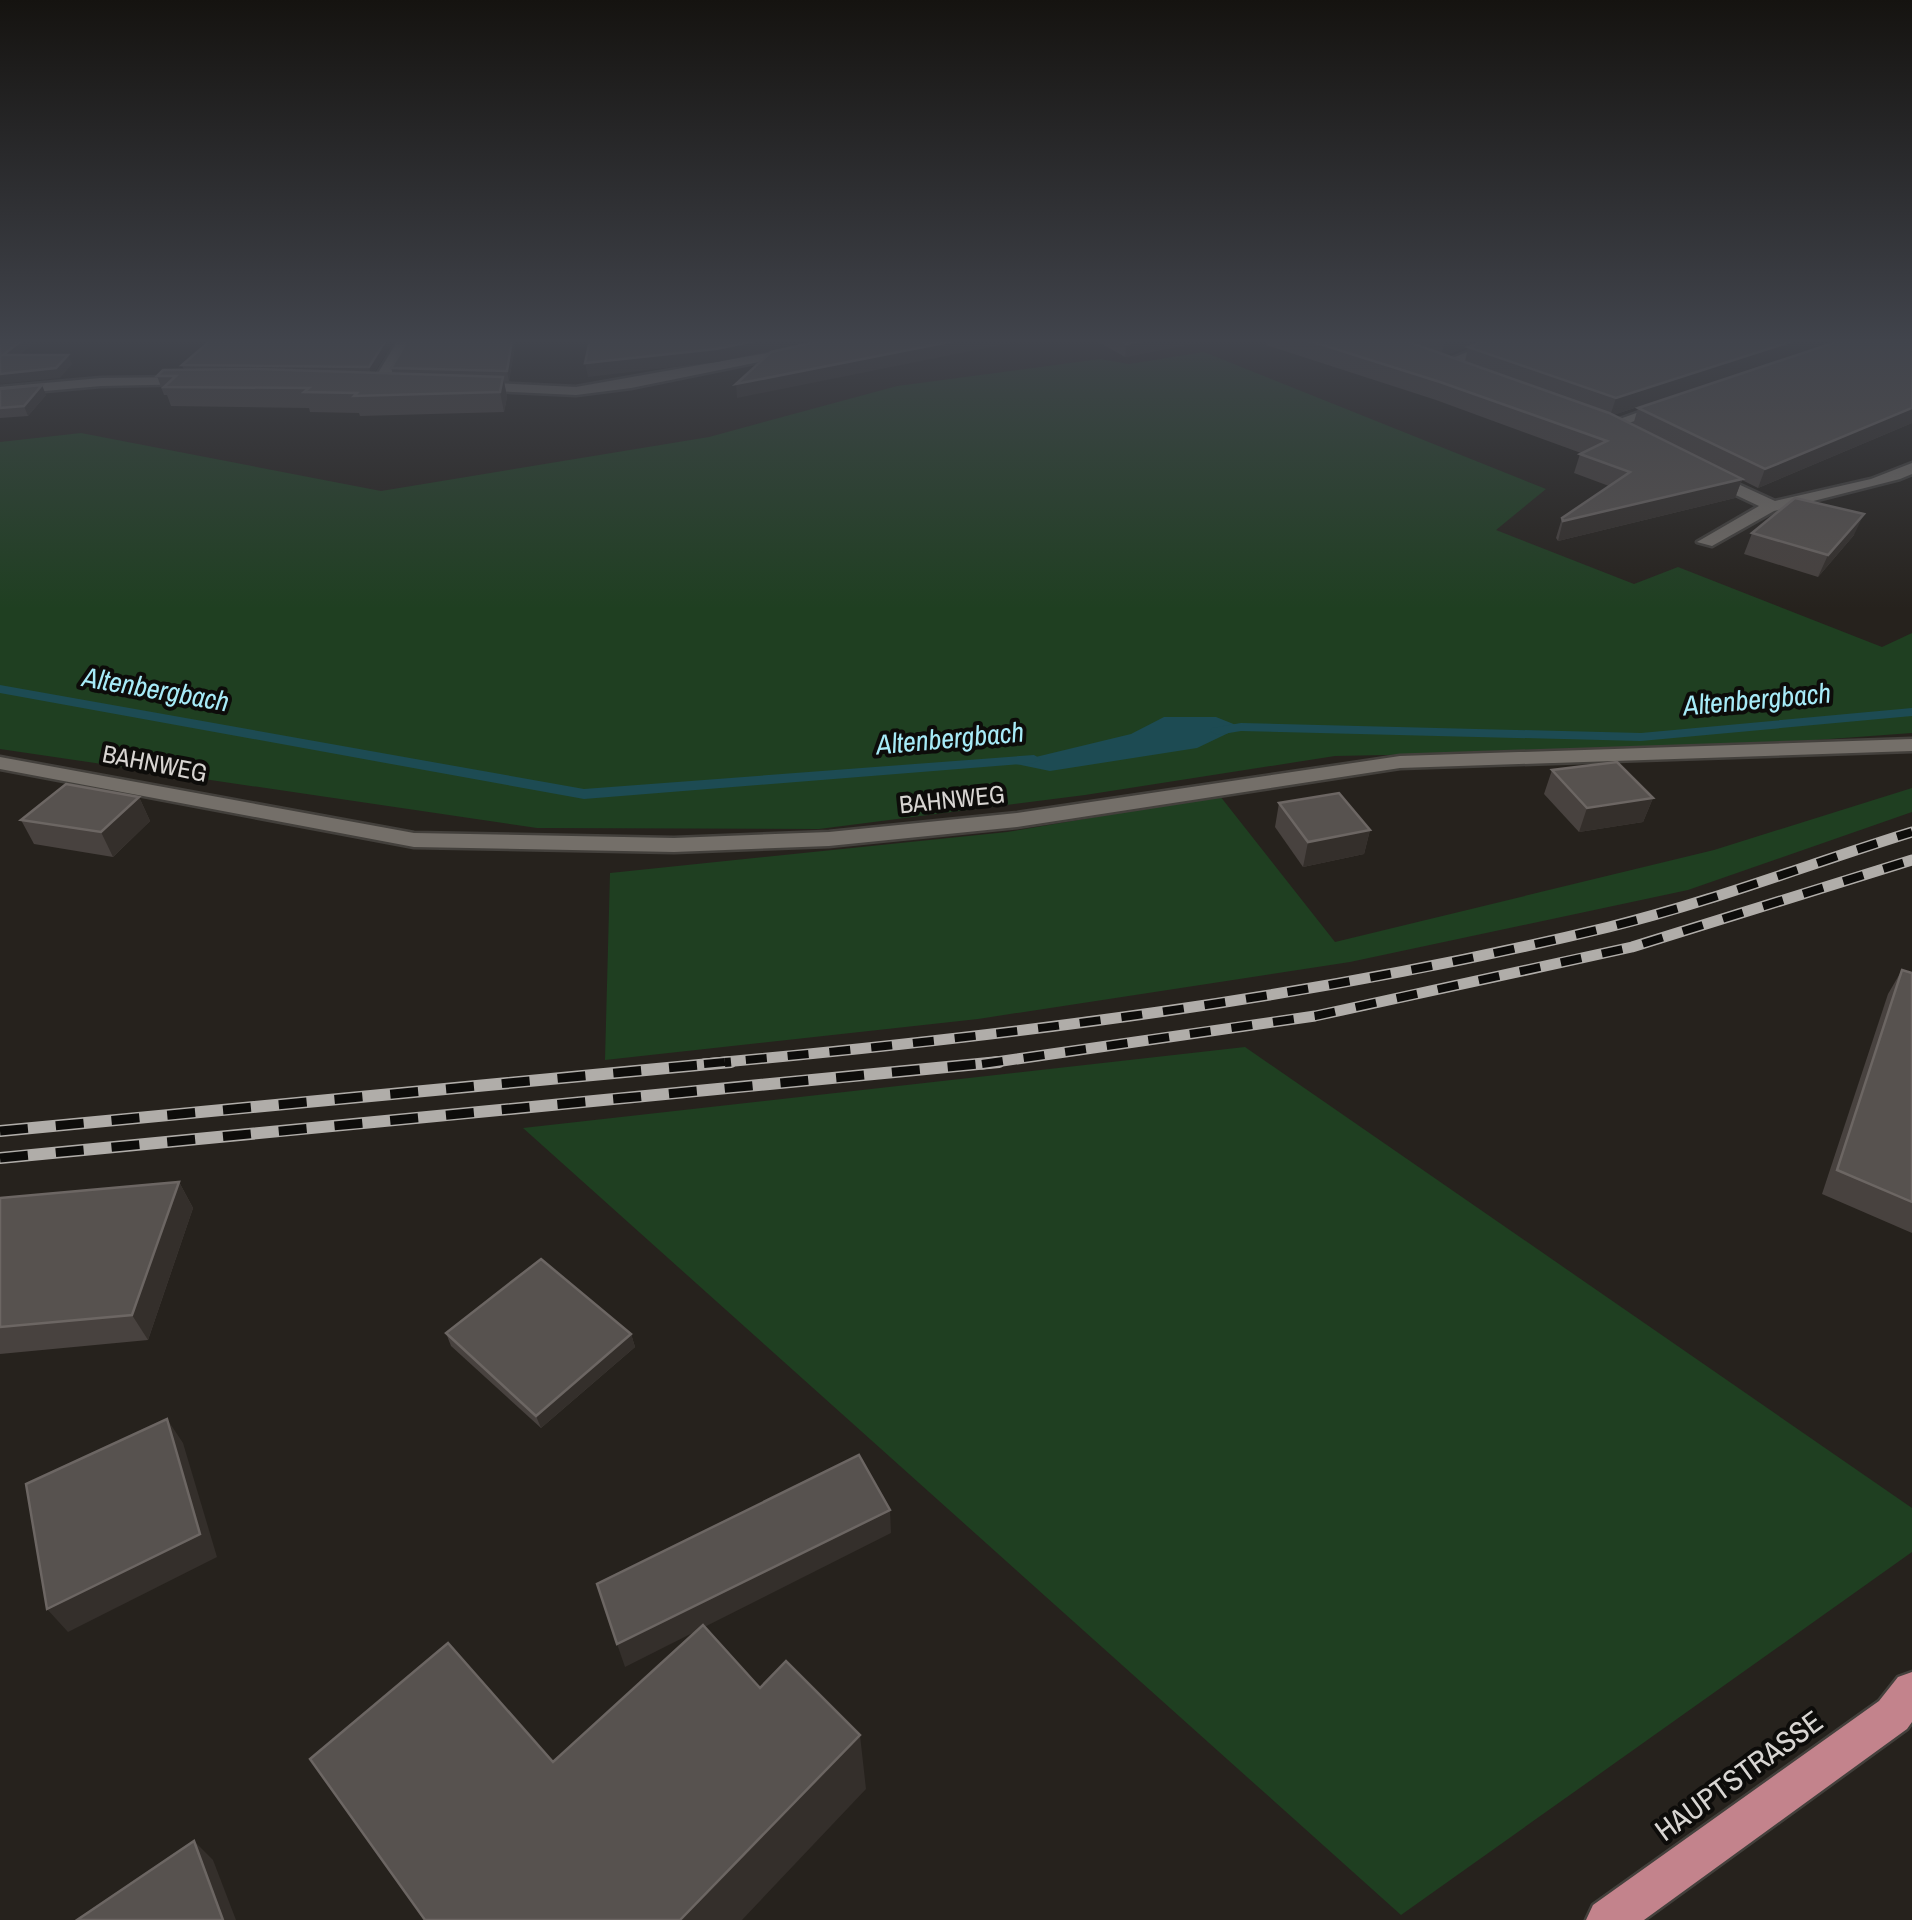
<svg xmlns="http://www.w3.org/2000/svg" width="1912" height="1920" font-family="'Archivo Narrow',sans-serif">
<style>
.green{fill:#1f3f21}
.water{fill:#1d4b53}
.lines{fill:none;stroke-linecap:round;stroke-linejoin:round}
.stream{fill:#1d4b53;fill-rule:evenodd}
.minor-casing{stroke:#43403c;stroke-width:5}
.major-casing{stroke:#43403c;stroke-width:5}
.minor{fill:#746f69;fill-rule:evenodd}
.major{fill:#c3838c;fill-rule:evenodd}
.rail-far1-casing{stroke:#b0ada9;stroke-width:11}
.rail-casing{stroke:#b0ada9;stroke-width:12}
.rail-far1{stroke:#0d0c0a;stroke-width:8;stroke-dasharray:21;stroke-linecap:butt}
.rail{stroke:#0d0c0a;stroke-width:9;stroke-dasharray:28;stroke-linecap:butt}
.wall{fill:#48423f;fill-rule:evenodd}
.shaded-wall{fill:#342f2b}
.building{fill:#57524f;stroke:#6c6663;stroke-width:2.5}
.labels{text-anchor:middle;stroke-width:8;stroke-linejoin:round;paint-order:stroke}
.street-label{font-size:25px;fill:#d8d5d2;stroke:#0d0c0a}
.water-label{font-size:28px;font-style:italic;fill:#a7ebf8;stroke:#0d0c0a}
.near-street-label{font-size:30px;fill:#d8d5d2;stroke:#0d0c0a}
</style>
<rect width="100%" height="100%" fill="#26221d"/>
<g class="green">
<polygon points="1204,352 1546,489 1496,530 1634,584 1678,567 1882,647 1912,633 1912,733 1693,749 1335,756 1085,795 819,829 537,828 0,749 0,442 81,433 381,491 709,437 897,386 1100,359 1129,364"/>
<polygon points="1912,788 1912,812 1688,890 1350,962 978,1019 605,1060 610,873 1007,832 1220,796 1335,942 1714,850"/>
<polygon points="1245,1047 1912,1508 1912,1552 1401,1915 523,1128"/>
</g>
<polygon class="water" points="1164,717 1216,717 1241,727 1197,748 1050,771 1011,763 1131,734"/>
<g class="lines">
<g class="stream">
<polygon points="0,685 584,789 1034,755 1041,759 1034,763 584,799 0,693"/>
<polygon points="1912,708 1912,716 1641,741 1241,731 1217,735 1210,731 1212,728 1241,723 1641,733"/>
</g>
<g class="minor-casing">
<g id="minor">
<polygon points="398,340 412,340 384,386 374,386 372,383"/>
<polygon points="840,340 867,340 631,388 576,395 475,390 468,386 475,382 576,387"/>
<polygon points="1496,340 1515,340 1450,367 1438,364"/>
<polygon points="190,377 197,381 195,384 101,386 0,395 0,387 101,378"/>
<polygon points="1667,402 1672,403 1672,409 1610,429 1603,425"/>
<polygon points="1912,463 1912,474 1900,479 1774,511 1712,546 1697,542 1759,506 1702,479 1702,473 1714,473 1775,501 1871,479"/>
<polygon points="1912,739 1912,751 1400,768 1017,827 829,846 674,852 414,847 0,769 0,757 414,833 674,838 829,832 1017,813 1400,756"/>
</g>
</g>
<g class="major-casing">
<polygon id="major" points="1912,1672 1912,1722 1907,1729 1644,1920 1586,1920 1593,1905 1879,1701 1898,1677"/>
</g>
<use href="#minor" class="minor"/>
<use href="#major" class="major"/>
<g class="rail-far1-casing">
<g id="rail-far1">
<path d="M704 1064C1008 1036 1311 999 1609 927 1711 902 1812 863 1912 832"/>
<polyline points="982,1064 1315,1016 1632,947 1912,860"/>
</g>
</g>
<g class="rail-casing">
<g id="rail">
<polyline points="0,1131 731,1062"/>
<polyline points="0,1158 999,1062"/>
</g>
</g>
<use href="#rail-far1" class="rail-far1"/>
<use href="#rail" class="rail"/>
</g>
<g class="wall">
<polygon points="211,340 394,340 374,373 393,374 391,368 516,340 509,381 504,381 507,397 504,412 360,416 359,413 310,412 309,408 171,406 167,395 164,395 157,376 184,370 182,365"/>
<polygon points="1095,340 1211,340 1125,357"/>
<path d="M1267 340H1486L1446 355 1465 362 1468 347 1487 340H1912V423L1758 488 1742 480 1735 498 1558 541 1556 538 1562 518 1609 486 1574 473 1580 454 1581 453 1436 400 1266 345ZM1839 341 1638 408 1633 425 1613 415Z"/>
<polygon points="0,389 46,395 28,416 0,418"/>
<polygon points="1752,533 1854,535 1818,577 1744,554"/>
<polygon points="1552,770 1653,798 1643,822 1579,832 1544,794"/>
<polygon points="139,797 150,821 113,857 34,844 21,820"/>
<polygon points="1279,803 1370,830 1364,854 1303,867 1275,827"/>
<polygon points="1902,970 1912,973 1912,1233 1822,1194 1888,994"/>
<polygon points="179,1182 193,1208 148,1340 0,1354 0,1198"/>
<polygon points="446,1333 631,1334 635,1347 541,1428 451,1346"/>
</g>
<g class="shaded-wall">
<polygon points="22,340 38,340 7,365 3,355"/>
<polygon points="386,340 394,340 372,376 369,367"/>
<polygon points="512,340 516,340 509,381 507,371"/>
<polygon points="759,340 824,340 717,362 588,377 585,363"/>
<polygon points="959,340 1025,340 737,398 736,384"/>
<polygon points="1146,340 1211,340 1125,357 1126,344"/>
<polygon points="1445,340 1486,340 1441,357"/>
<polygon points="1796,340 1842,340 1610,416 1616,398"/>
<polygon points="68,355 72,364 60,378 0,384 0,374"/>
<polygon points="503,377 507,397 504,412 500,392"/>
<polygon points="42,385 46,395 28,416 24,406"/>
<polygon points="1912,408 1912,423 1758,488 1765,469"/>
<polygon points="1742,479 1735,498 1558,541 1563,521"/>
<polygon points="1864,514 1854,535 1818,577 1828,555"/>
<polygon points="139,797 150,821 113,857 101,832"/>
<polygon points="1653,798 1643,822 1579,832 1587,808"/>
<polygon points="1370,830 1364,854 1303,867 1308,842"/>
<polygon points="179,1182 193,1208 148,1340 132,1315"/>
<polygon points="631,1334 635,1347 541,1428 536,1416"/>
<polygon points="167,1419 183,1443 217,1557 68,1632 47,1609"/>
<polygon points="890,1510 891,1533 625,1667 617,1644"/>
<polygon points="860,1735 866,1789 742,1920 680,1920"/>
<polygon points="194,1841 213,1860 236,1920 223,1920"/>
</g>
<g class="building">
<polygon points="0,340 22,340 3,355 68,355 56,368 0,374"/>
<polygon points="211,340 386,340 369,367 182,365"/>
<polygon points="408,340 512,340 507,371 391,368"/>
<polygon points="590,340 759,340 716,349 585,363"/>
<polygon points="824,340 959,340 736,384 771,352"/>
<polygon points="1119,340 1146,340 1126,344"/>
<polygon points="1307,340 1403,340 1609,413 1742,479 1563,521 1562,518 1630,472 1580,454 1607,441 1440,382"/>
<polygon points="1487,340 1796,340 1616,398 1468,347"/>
<polygon points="1842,340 1912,340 1912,408 1765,469 1638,408"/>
<polygon points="257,369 503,377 500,392 354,396 357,393 304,392 309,388 164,387 176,376 157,376 163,370"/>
<polygon points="42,385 24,406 0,408 0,389"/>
<polygon points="1795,498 1864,514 1828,555 1752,533"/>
<polygon points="1617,762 1653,798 1587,808 1552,770"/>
<polygon points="66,784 139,797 101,832 21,820"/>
<polygon points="1339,793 1370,830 1308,842 1279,803"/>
<polygon points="1902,970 1912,973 1912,1202 1837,1170"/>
<polygon points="179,1182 132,1315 0,1327 0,1198"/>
<polygon points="541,1259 631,1334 536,1416 446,1333"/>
<polygon points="167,1419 200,1534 47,1609 26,1484"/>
<polygon points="859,1455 890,1510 617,1644 597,1584"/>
<polygon points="703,1625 760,1688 786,1661 860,1735 680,1920 425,1920 310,1759 448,1643 553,1762"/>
<polygon points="194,1841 223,1920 77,1920"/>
</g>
<linearGradient id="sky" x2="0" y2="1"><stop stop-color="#151310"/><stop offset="0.56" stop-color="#41444c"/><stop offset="1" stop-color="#41444c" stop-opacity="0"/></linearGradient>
<rect width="1912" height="609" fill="url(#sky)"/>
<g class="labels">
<g class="street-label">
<text transform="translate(155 763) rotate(11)" y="9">BAHNWEG</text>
<text transform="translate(952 799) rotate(-6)" y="9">BAHNWEG</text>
</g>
<g class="water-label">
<text transform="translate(156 689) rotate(10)" y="10">Altenbergbach</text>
<text transform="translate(1757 699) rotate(-5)" y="10">Altenbergbach</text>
<text transform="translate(950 738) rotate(-5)" y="10">Altenbergbach</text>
</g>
<g class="near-street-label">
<text transform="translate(1739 1776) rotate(-36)" y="10">HAUPTSTRASSE</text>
</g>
</g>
</svg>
